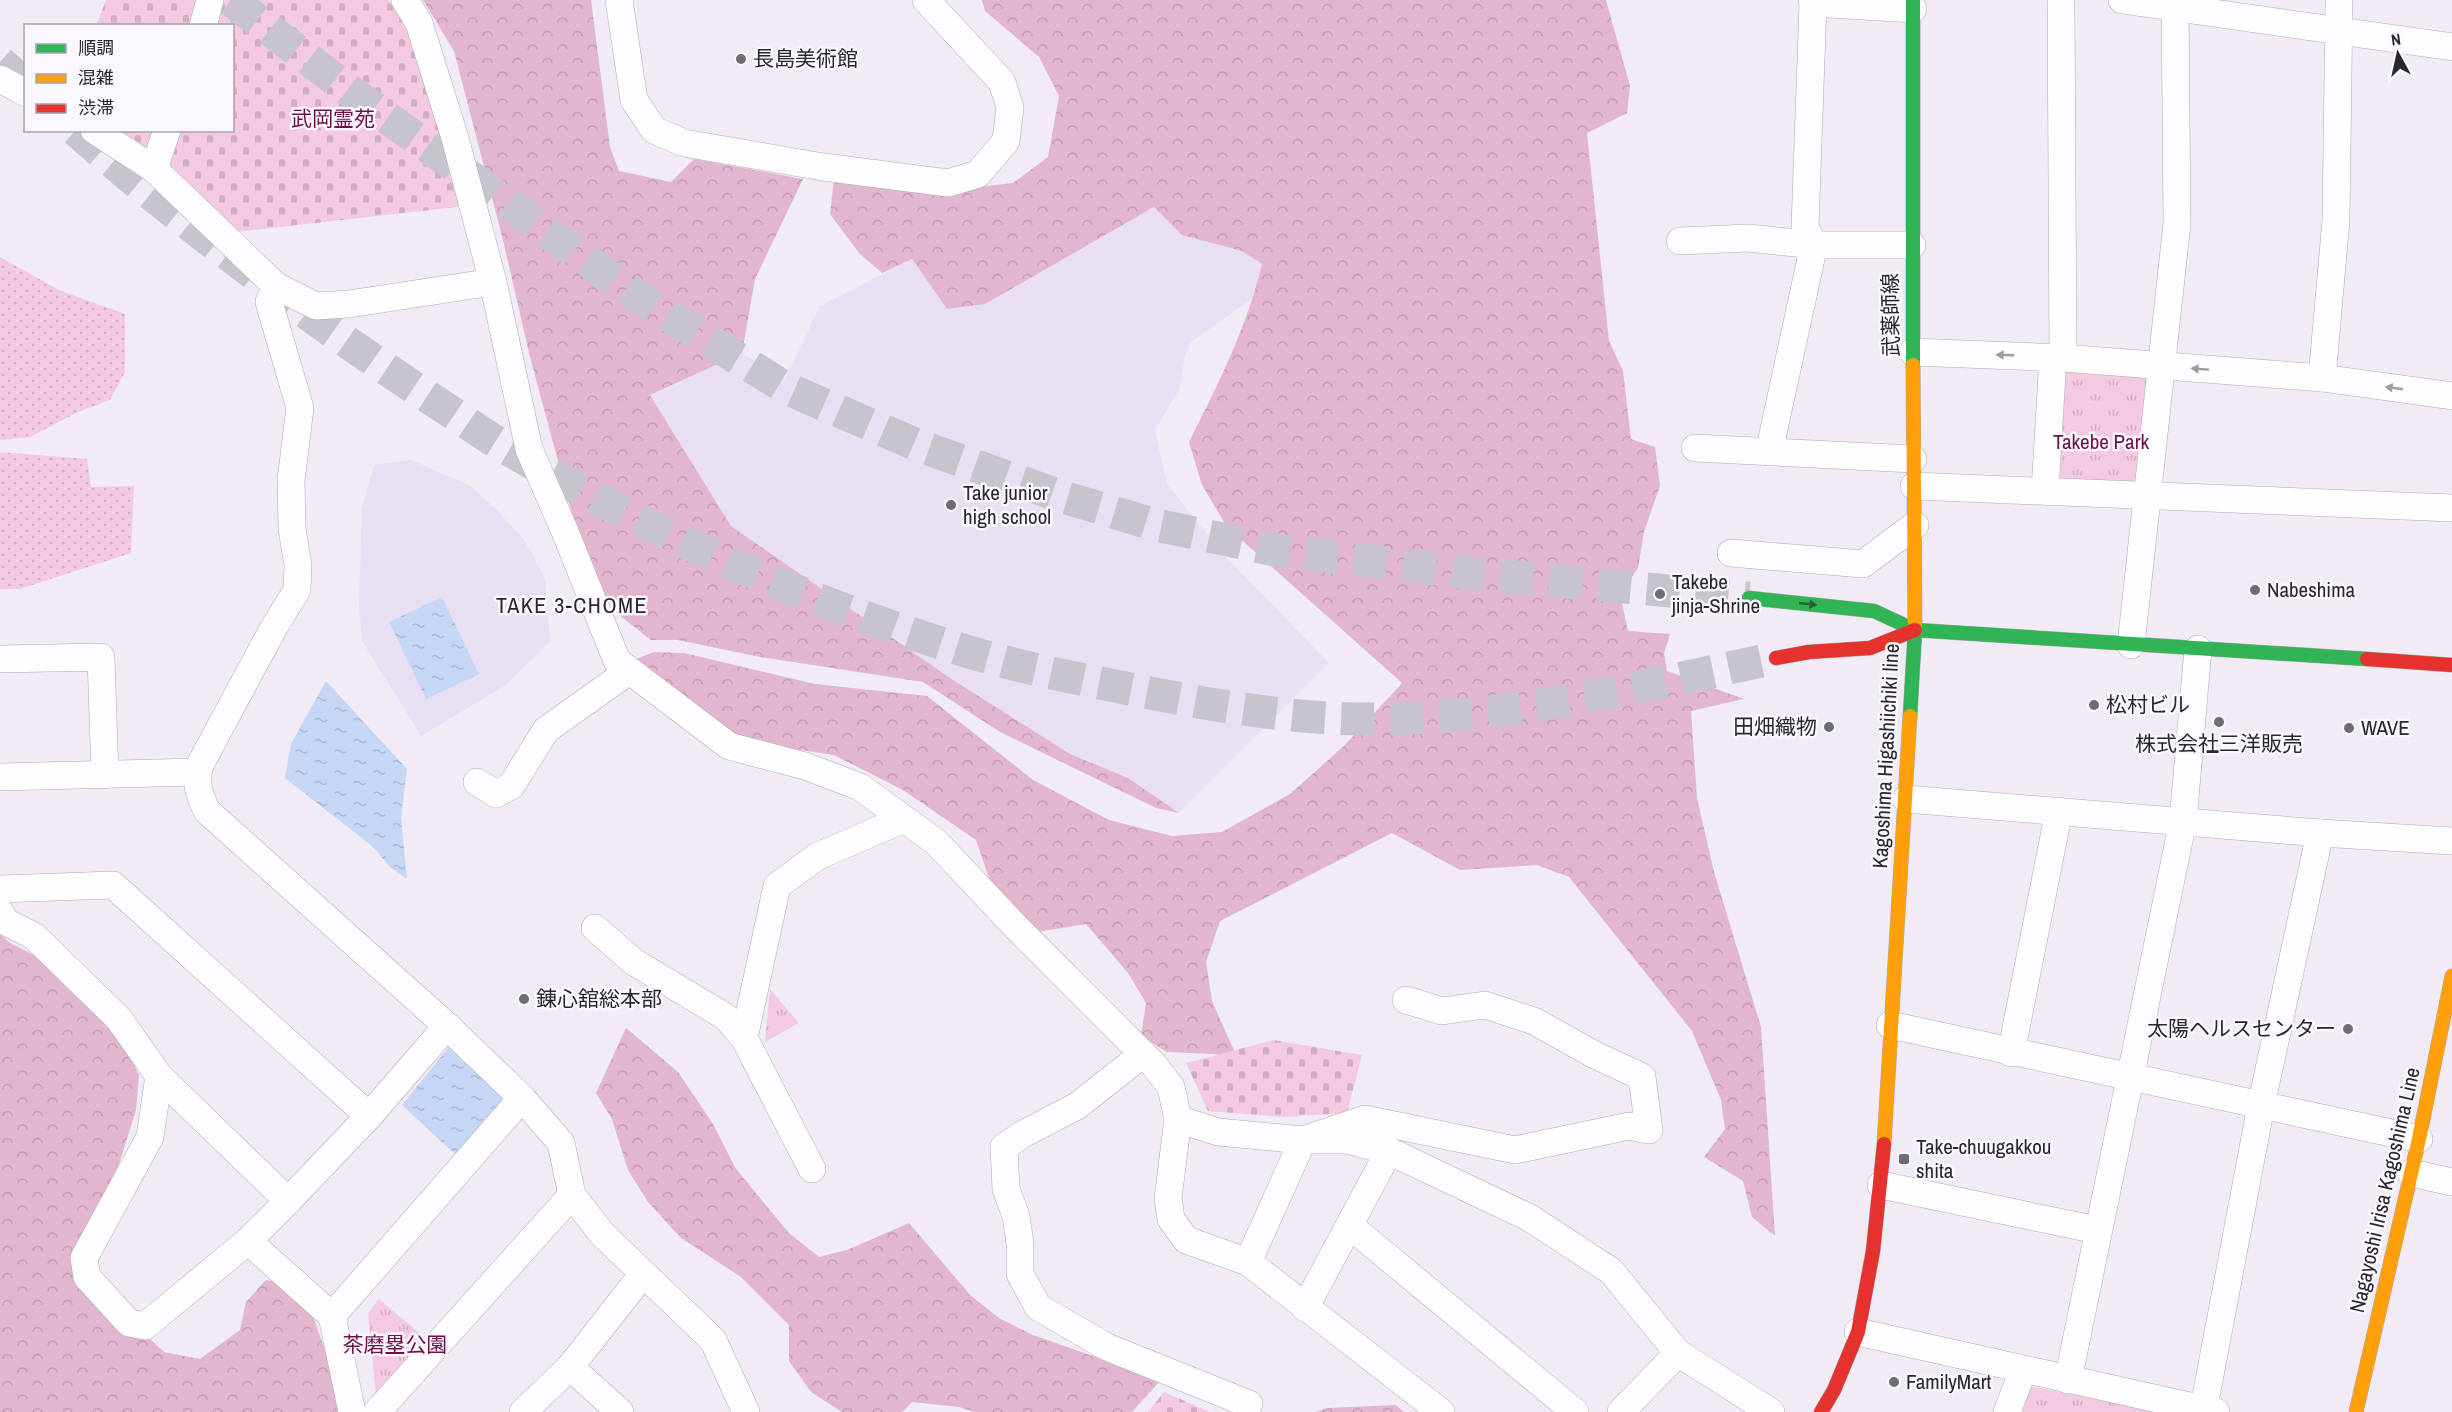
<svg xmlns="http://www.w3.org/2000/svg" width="2452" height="1412" font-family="'Archivo Narrow','Noto Sans JP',sans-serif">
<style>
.built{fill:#e8e0f2}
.grass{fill:url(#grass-dots)}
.forest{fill:url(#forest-crowns)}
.cemetery{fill:url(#cemetery-stones)}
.park{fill:url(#park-tufts)}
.water{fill:url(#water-ripples)}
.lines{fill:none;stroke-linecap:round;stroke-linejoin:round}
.highway-tunnel{stroke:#c8c4cd;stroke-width:33;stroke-dasharray:33 16;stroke-linecap:butt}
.street-casing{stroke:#aeaab2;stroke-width:28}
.fast-casing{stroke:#aeaab2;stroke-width:15}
.slow-casing{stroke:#aeaab2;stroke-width:15}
.jam-casing{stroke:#aeaab2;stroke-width:15}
.street{stroke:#fdfcfe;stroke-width:27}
.fast{stroke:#30b455;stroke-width:14}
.slow{stroke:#ff9f0a;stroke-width:14}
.jam{stroke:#e5322d;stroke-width:14}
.oneway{fill:#9e9ca0}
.oneway2{fill:#2c5f3c}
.poi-dot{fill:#6f6b72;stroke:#faf7fe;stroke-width:2}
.labels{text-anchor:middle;stroke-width:5;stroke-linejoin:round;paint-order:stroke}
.poi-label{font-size:21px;fill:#29262c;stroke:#faf7fe;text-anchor:start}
.park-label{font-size:21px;fill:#6c1147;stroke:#faf7fe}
.street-label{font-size:21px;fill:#29262c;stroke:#faf7fe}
.neighbourhood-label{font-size:22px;letter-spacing:1.5px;fill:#29262c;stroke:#faf7fe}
</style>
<defs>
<pattern id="grass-dots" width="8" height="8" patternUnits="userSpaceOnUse" patternTransform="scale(1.5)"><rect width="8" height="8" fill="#f3cae1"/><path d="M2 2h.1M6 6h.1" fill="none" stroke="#d0adc1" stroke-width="1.8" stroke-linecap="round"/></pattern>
<pattern id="forest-crowns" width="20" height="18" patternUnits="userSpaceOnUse" patternTransform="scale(1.5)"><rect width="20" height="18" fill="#e2b6ce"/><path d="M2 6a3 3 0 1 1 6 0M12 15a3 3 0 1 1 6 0" fill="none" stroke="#c29cb1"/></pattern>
<pattern id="cemetery-stones" width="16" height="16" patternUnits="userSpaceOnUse" patternTransform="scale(1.5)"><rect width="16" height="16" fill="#f3cae1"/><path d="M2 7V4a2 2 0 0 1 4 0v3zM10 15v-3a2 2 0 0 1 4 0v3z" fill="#d0adc1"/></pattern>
<pattern id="park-tufts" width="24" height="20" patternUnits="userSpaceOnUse" patternTransform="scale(1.5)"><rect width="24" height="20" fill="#f3cae1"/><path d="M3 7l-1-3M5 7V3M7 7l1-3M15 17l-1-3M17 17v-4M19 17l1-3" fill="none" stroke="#d0adc1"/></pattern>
<pattern id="water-ripples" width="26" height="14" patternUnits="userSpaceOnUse" patternTransform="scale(1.5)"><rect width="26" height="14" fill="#c6d6f5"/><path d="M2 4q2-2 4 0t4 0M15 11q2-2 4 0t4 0" fill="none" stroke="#aab8d2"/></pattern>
</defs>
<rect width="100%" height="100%" fill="#f0ebf5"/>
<g class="built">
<polygon points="1154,207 1182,235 1242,251 1262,264 1254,297 1191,342 1185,356 1180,388 1155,430 1167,484 1221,552 1329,663 1179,813 1128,778 1070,754 953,680 731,526 650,395 742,353 785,379 820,306 912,259 947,309 985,304"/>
<polygon points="411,460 469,485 497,510 525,541 545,580 550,642 506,685 421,736 362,641 359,605 362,508 374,465"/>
</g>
<g class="grass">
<polygon points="0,257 61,291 125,314 125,372 110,400 78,412 30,437 0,440"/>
<polygon points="0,452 87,459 91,487 134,486 131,553 20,589 0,589"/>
</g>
<g class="forest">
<polygon points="423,0 591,0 610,147 619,171 671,182 694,159 803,179 755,279 742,353 650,395 731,526 953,680 1070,754 1128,778 1179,813 1156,808 1000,732 923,682 760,657 678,640 651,640 614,611 582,551 529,353 503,240 454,51"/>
<path d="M982 0H1606L1630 86 1627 113 1587 133 1609 341 1623 371 1631 439 1655 447 1660 486 1644 532 1638 568 1620 594 1628 631 1670 634 1664 653 1667 671 1744 699 1691 711 1697 798 1714 872 1761 1027 1775 1236 1752 1217 1743 1181 1704 1157 1725 1129 1721 1100 1692 1031 1569 877 1537 865 1460 870 1392 833 1220 921 1206 962 1212 1001 1236 1055 1167 1052 1141 1036 1146 1003 1128 973 1086 924 1037 932 991 884 976 840 903 790 834 755 747 742 679 698 634 660 654 652 684 653 815 684 927 696 1033 780 1109 820 1172 836 1222 832 1290 794 1346 744 1402 683 1227 527 1202 485 1189 442C1218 385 1247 327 1262 264L1242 251 1182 235 1154 207 985 304 947 309 912 259 882 273 859 253 830 214 834 178 979 187 1013 183 1048 157 1059 96 1039 57 985 11Z"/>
<polygon points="0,934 10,943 36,956 94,1010 129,1053 139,1076 136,1110 83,1278 164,1352 200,1359 240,1330 246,1302 266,1280 284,1283 311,1311 347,1412 0,1412"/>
<polygon points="626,1028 678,1072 713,1124 736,1169 789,1233 819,1257 847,1250 909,1223 971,1296 999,1318 1033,1335 1161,1380 1132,1412 975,1412 959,1407 912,1402 902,1412 842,1412 811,1392 789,1361 789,1325 741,1277 681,1238 648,1202 628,1170 612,1119 596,1093"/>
<polygon points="1396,1405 1404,1412 1315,1412 1328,1408"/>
</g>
<g class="cemetery">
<polygon points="106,0 388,0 412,35 465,206 227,233 113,131 232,130 232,26 96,26"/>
<polygon points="1274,1040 1362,1055 1347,1113 1284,1117 1208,1111 1186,1063"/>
<polygon points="1164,1392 1210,1412 1148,1412"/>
</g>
<g class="park">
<polygon points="2064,371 2148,375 2139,489 2055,482"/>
<polygon points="770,989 799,1023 765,1042"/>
<polygon points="379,1299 431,1343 377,1405 368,1313"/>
<polygon points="2029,1386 2166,1412 2019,1412"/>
</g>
<g class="water">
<polygon points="442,597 479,674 426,699 389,622"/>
<polygon points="326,681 407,769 401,818 407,879 391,868 372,846 285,778 291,744"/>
<polygon points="449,1047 502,1092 503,1103 458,1157 402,1105"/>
</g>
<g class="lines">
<g class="highway-tunnel">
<polyline points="231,0 354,94 643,300 786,388 917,445 1063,497 1156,525 1275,550 1467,573 1749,598"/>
<polyline points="0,62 26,85"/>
<path d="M76 130C137 185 201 234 266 283 323 326 382 367 442 406 465 421 488 438 513 452 653 533 802 600 956 648 1009 665 1065 676 1120 687 1199 703 1280 718 1360 719 1501 721 1639 687 1776 658"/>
</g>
<g class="street-casing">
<g id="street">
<polyline points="405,0 419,23 455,138 493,282 529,449 566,534 617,661 729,746 805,766 860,787 936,842 1016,927 1154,1065 1171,1087 1178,1119 1168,1198 1171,1219 1186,1240 1248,1262 1441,1412"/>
<polyline points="619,0 634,100 654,130 684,143 823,167 948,183 978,174 1006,141 1010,107 1002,82 926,0"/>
<polyline points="1812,0 1813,3 1913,9"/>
<polyline points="2061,0 2063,358"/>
<polyline points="2122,0 2452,47"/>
<polyline points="1813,3 1805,227 1814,245 1912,245"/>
<polyline points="203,26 210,0"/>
<polyline points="0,79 26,93"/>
<polyline points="94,130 154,169 276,286 316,306 349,304 493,282"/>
<polyline points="154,169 167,130"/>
<polyline points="1680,241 1748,238 1814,245 1769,452"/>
<path d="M276 286 269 302 300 408 291 480 292 529 298 565 297 590 273 629 202 761C193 779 199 794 207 811L447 1026 522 1098 561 1143 572 1195 602 1234 713 1340 746 1412"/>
<polyline points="1913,352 2063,358 2322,378 2452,396"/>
<polyline points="2322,378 2336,220 2339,0"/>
<polyline points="1695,448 1913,459"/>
<polyline points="1914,486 2452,508"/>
<polyline points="2045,491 2053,357"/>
<polyline points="1731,553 1863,564 1915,525"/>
<polyline points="2131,645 2177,223 2175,0"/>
<polyline points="0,659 101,657 105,775"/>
<polyline points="0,777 197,772"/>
<polyline points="477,782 496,794 511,786 546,730 629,671"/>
<polyline points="1906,799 2320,833 2452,841"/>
<polyline points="0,889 113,885 369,1116"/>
<polyline points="0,912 6,922 34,936 119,1019 159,1076 150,1137 84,1258 87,1277 129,1323 145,1326 248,1241 288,1201 369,1116 447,1026"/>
<polyline points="595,928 634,962 726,1017 744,1038"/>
<polyline points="1890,1025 2419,1139"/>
<polyline points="2011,1053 2059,811"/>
<polyline points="1143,1054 1077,1106 1023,1134 1004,1147 1006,1189 1016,1216 1020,1243 1020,1274 1038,1307 1107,1347 1249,1404"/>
<polyline points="159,1076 288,1201"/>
<polyline points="1178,1119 1218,1132 1303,1140 1346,1140 1389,1151 1530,1218 1611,1271 1678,1353 1771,1412"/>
<polyline points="812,1169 744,1038 777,886 818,856 904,819"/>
<polyline points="2411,1173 2452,1182"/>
<polyline points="1881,1185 2097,1230"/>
<polyline points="1350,1226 1575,1412"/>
<polyline points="248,1241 332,1316 352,1412"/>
<polyline points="1248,1262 1303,1140 1365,1119 1515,1150 1629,1126 1649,1130 1642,1077 1593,1054 1534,1021 1485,1005 1442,1011 1406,1000"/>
<polyline points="1305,1308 1389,1151"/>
<polyline points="332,1316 522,1098"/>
<polyline points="1858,1332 2216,1412"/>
<polyline points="570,1367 620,1412"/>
<polyline points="2068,1380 2183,821 2198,649"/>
<polyline points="377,1412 572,1195"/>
<polyline points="523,1412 570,1367 643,1274"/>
<polyline points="1621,1412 1678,1353"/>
<polyline points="2007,1412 2023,1370"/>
<polyline points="2203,1412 2261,1106 2320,833"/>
</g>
</g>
<g class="fast-casing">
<g id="fast">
<polyline points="1913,365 1913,0"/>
<polyline points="1749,598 1874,611 1915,630"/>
<polyline points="1910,716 1915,630 2367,659"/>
</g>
</g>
<g class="slow-casing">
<g id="slow">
<polyline points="1913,365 1915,630"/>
<polyline points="1884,1144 1910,716"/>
<polyline points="2356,1412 2419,1139 2452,976"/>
</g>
</g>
<g class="jam-casing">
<g id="jam">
<polyline points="1776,658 1809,652 1870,648 1915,630"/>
<polyline points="2367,659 2452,665"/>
<polyline points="1821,1412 1834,1390 1858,1332 1873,1251 1884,1144"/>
</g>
</g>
<use href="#street" class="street"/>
<use href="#fast" class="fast"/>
<use href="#slow" class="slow"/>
<use href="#jam" class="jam"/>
</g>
<defs><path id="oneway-solid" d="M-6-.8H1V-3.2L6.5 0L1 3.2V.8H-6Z" transform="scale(1.5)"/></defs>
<g class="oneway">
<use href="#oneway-solid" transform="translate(2005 355) rotate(-178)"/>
<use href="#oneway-solid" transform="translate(2200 369) rotate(-176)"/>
<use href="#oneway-solid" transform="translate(2394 388) rotate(-172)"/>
</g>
<use class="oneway2" href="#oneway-solid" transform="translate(1808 604) rotate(6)"/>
<g class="poi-dot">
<circle cx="741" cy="59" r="6"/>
<circle cx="951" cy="505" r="6"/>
<circle cx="2255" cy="590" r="6"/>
<circle cx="1660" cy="594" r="6"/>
<circle cx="2094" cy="705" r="6"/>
<circle cx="2219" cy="722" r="6"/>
<circle cx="1829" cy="727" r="6"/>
<circle cx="2349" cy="728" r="6"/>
<circle cx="524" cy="999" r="6"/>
<circle cx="2348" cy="1029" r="6"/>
<rect x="1898" y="1153" width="12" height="12" rx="3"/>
<circle cx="1894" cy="1382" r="6"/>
</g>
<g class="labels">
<g class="poi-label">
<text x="753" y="66">長島美術館</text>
<text x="963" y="500">Take junior<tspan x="963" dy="24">high school</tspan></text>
<text x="1672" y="589">Takebe<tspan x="1672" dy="24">jinja-Shrine</tspan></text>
<text x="2267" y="597">Nabeshima</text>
<text x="2106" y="712">松村ビル</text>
<text x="1817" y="734" text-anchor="end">田畑織物</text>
<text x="2361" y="735">WAVE</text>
<text x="2219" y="751" text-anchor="middle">株式会社三洋販売</text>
<text x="536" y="1006">錬心舘総本部</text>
<text x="2336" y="1036" text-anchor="end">太陽ヘルスセンター</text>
<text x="1916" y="1154">Take-chuugakkou<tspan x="1916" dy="24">shita</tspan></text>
<text x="1906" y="1389">FamilyMart</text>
</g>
<g class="park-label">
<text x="333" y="126">武岡霊苑</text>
<text x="2101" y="449">Takebe Park</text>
<text x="395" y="1352">茶磨塁公園</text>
</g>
<g class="street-label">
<text transform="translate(1891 315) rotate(-91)" y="7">武薬師線</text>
<text transform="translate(1886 756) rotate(-87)" y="7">Kagoshima Higashiichiki line</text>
<text transform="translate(2385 1190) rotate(-77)" y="7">Nagayoshi Irisa Kagoshima Line</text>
</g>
<g class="neighbourhood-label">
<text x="572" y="613">TAKE 3-CHOME</text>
</g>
</g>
<rect x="24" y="24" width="210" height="108" fill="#faf7fe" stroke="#a6a3aa" stroke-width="1.5"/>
<rect x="36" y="44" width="30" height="9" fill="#30b455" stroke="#a6a3aa" stroke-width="1.5"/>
<text x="78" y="54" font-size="18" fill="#29262c">順調</text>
<rect x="36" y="74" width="30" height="9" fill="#ff9f0a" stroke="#a6a3aa" stroke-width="1.5"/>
<text x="78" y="84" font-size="18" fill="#29262c">混雑</text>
<rect x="36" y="104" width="30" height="9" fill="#e5322d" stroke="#a6a3aa" stroke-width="1.5"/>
<text x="78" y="114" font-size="18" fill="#29262c">渋滞</text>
<g transform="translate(2398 54) rotate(352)" stroke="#faf7fe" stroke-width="4.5" paint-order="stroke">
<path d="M0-4.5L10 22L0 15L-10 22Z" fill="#29262c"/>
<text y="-9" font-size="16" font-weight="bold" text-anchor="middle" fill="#29262c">N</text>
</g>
</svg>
